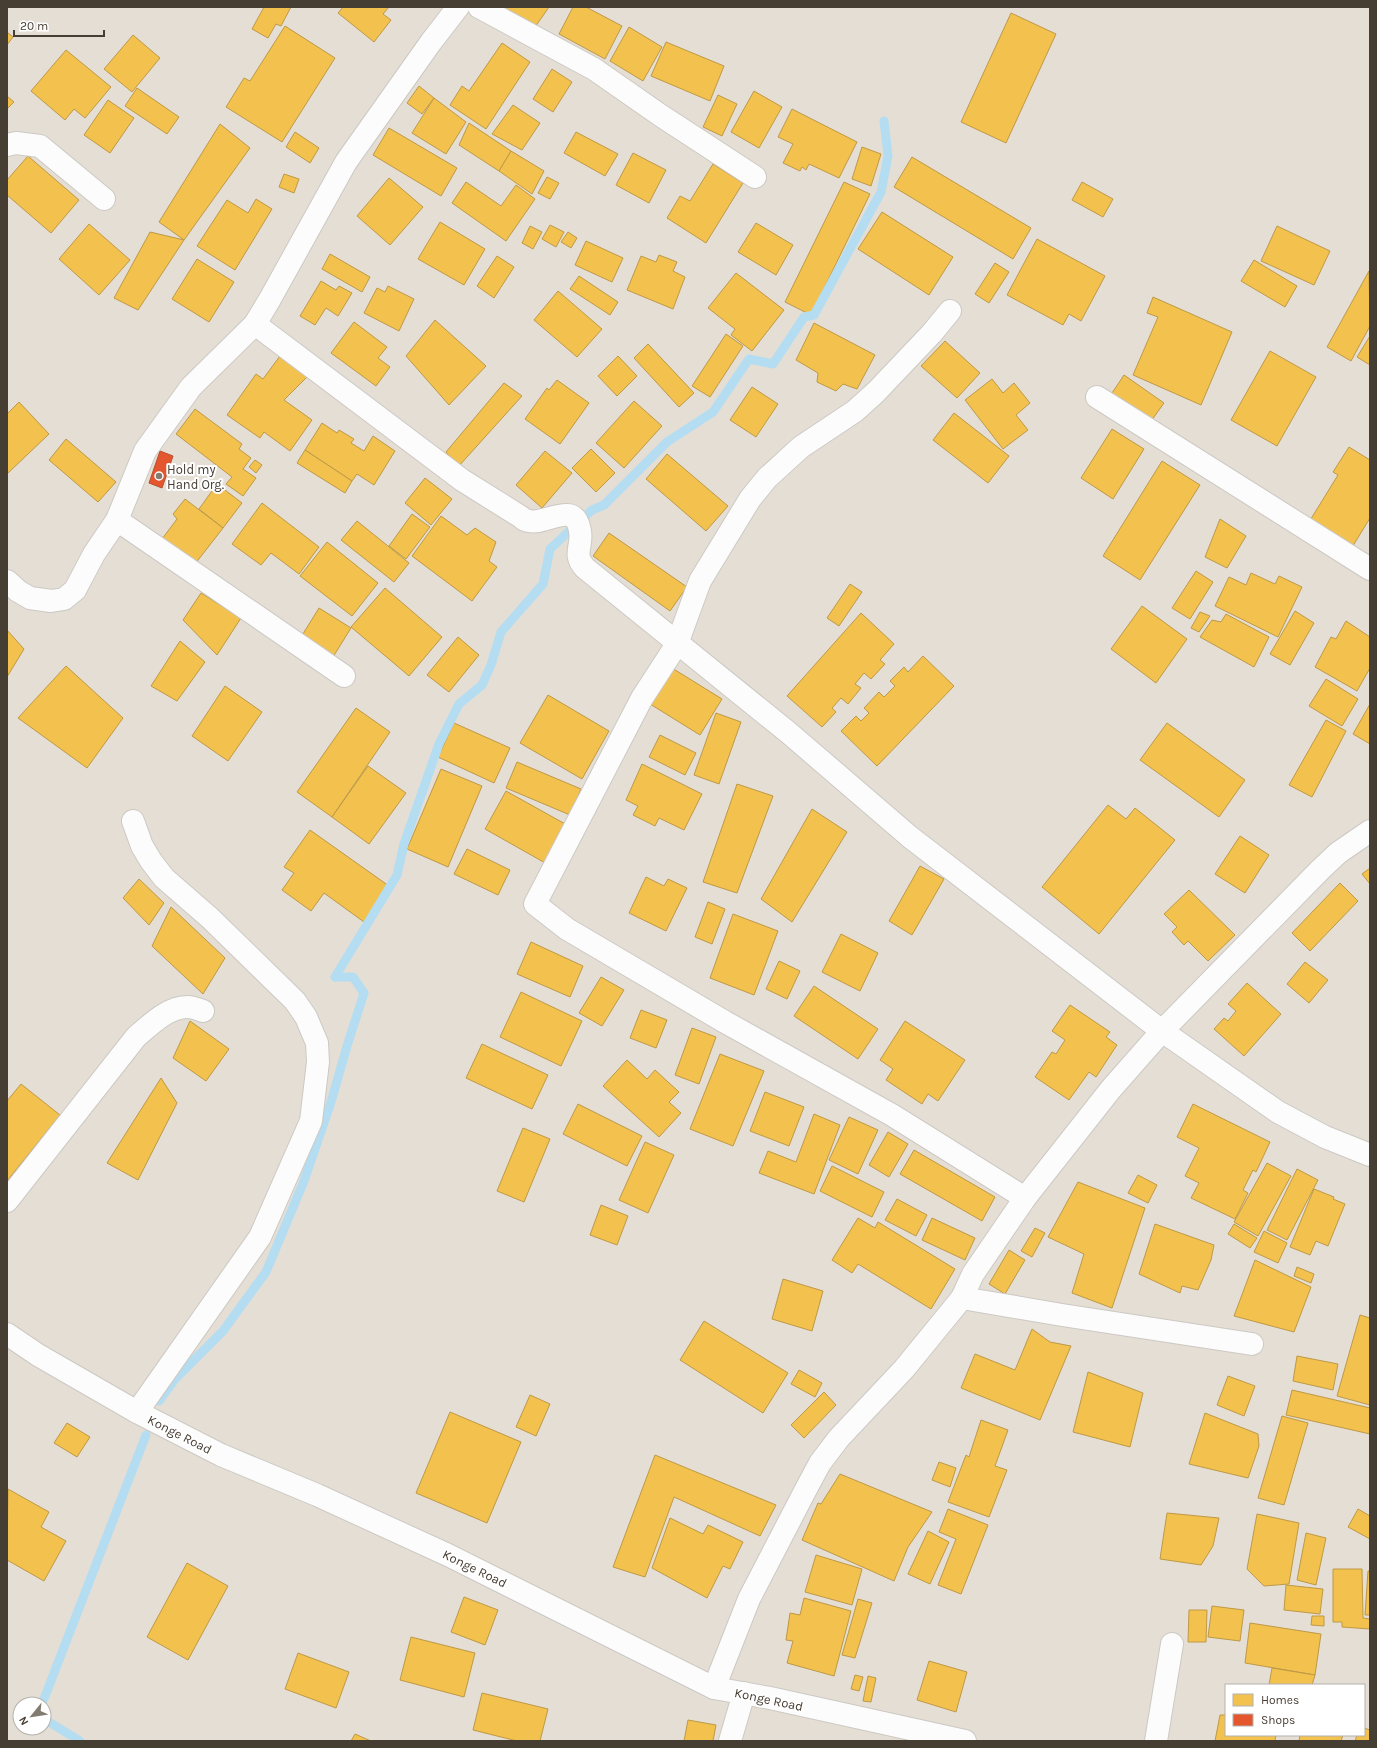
<svg xmlns="http://www.w3.org/2000/svg" width="1377" height="1748" font-family="Karla,sans-serif">
<style>
.residential{fill:#e5ded4;fill-rule:evenodd}
.homes{fill:#f2c14e;stroke:#be9946}
.shops{fill:#e4572e;stroke:#b54f30}
.lines{fill:none;stroke-linecap:round;stroke-linejoin:round}
.stream{stroke:#b4ddf2;stroke-width:9}
.street-casing{stroke:#ccc9c4;stroke-width:24}
.street{stroke:#fdfcfc;stroke-width:22}
.poi-dot{fill:#827b72;stroke:#fff;stroke-width:1.5}
.labels{text-anchor:middle;stroke-width:4;stroke-linejoin:round;paint-order:stroke}
.poi-label{font-size:13px;fill:#463d33;stroke:#fff;text-anchor:start}
.street-label{font-size:13px;fill:#463d33;stroke:#fff}
</style>
<rect width="100%" height="100%" fill="#f0ede8"/>
<path class="residential" d="M7 7H1370V1741H7ZM1226 1685H1364V1735H1226ZM20 1704H44V1728H20Z"/>
<g class="homes">
<polygon points="264,7 291,7 281,26 276,24 268,38 252,29"/>
<polygon points="343,7 389,7 383,14 391,20 374,42 338,13"/>
<polygon points="499,7 549,7 533,30"/>
<polygon points="573,7 586,7 622,26 605,59 559,34"/>
<polygon points="1011,13 1056,34 1006,143 961,122"/>
<polygon points="285,26 335,58 282,142 226,107 244,78 250,81"/>
<polygon points="629,27 662,47 643,81 610,61"/>
<polygon points="7,32 13,37 7,45"/>
<polygon points="133,35 160,58 132,92 104,69"/>
<polygon points="666,42 724,66 710,101 651,76"/>
<polygon points="502,43 530,62 486,129 450,105 462,86 469,91"/>
<polygon points="66,50 111,87 85,118 74,109 65,120 31,91"/>
<polygon points="552,69 572,82 553,112 533,99"/>
<polygon points="419,86 434,98 422,114 407,103"/>
<polygon points="137,88 179,117 167,134 125,106"/>
<polygon points="754,91 782,107 759,148 731,132"/>
<polygon points="718,95 737,104 722,136 703,127"/>
<polygon points="7,96 14,102 7,109"/>
<polygon points="434,98 466,122 446,154 412,133"/>
<polygon points="108,100 134,118 110,153 84,135"/>
<polygon points="513,105 540,123 522,150 492,134"/>
<polygon points="792,109 857,142 839,178 809,164 806,170 802,167 800,171 783,163 793,144 778,137"/>
<polygon points="469,123 511,151 499,171 459,145"/>
<polygon points="220,124 250,148 184,240 159,222"/>
<polygon points="389,128 457,168 441,196 373,155"/>
<polygon points="295,132 319,148 310,163 286,147"/>
<polygon points="576,132 618,154 605,176 564,153"/>
<polygon points="862,147 881,154 871,186 852,179"/>
<polygon points="511,151 544,171 532,194 499,171"/>
<polygon points="633,153 666,170 649,203 616,185"/>
<polygon points="28,156 79,200 51,233 7,195 7,180"/>
<polygon points="912,157 1031,228 1013,259 894,187"/>
<polygon points="713,164 743,183 706,243 667,218 680,196 690,201"/>
<polygon points="284,174 299,179 294,193 279,187"/>
<polygon points="547,177 559,183 550,199 538,193"/>
<polygon points="389,178 423,207 390,245 357,216"/>
<polygon points="466,182 501,206 516,185 535,199 506,241 452,203"/>
<polygon points="844,182 870,194 811,315 785,302"/>
<polygon points="1082,182 1113,199 1103,217 1072,200"/>
<polygon points="256,199 272,209 235,270 197,246 227,200 248,213"/>
<polygon points="882,212 953,257 929,295 858,249"/>
<polygon points="440,222 485,249 464,285 418,259"/>
<polygon points="756,223 793,245 776,275 738,252"/>
<polygon points="89,224 130,260 99,295 59,259"/>
<polygon points="550,225 564,232 556,247 542,239"/>
<polygon points="530,226 542,232 533,249 522,243"/>
<polygon points="1277,226 1330,251 1314,285 1261,261"/>
<polygon points="150,232 184,240 138,310 114,298"/>
<polygon points="568,232 577,238 571,248 561,242"/>
<polygon points="1037,239 1105,276 1081,321 1069,314 1063,325 1007,295"/>
<polygon points="586,241 623,258 612,282 575,265"/>
<polygon points="330,254 370,277 362,292 322,269"/>
<polygon points="659,255 677,262 673,271 685,277 673,309 627,290 641,256 656,262"/>
<polygon points="497,256 514,267 494,298 477,286"/>
<polygon points="197,259 234,282 209,322 172,299"/>
<polygon points="1254,260 1297,286 1285,307 1241,281"/>
<polygon points="995,263 1009,272 989,303 975,294"/>
<polygon points="1369,271 1370,326 1351,361 1327,347"/>
<polygon points="736,273 784,310 752,351 731,335 735,329 708,308"/>
<polygon points="579,276 618,302 610,315 570,289"/>
<polygon points="321,281 336,290 339,286 352,293 338,316 326,308 315,325 300,316"/>
<polygon points="388,286 414,299 399,331 364,313 377,288 385,292"/>
<polygon points="558,291 602,329 577,357 534,320"/>
<polygon points="1153,297 1232,332 1201,405 1133,375 1158,317 1147,313"/>
<polygon points="435,320 486,366 449,405 406,356"/>
<polygon points="354,322 387,347 378,358 390,367 376,386 331,353"/>
<polygon points="814,323 875,355 857,389 843,384 836,391 817,382 818,373 796,360"/>
<polygon points="726,334 743,346 710,397 692,386"/>
<polygon points="1370,336 1370,365 1357,357"/>
<polygon points="945,341 980,373 957,398 921,366"/>
<polygon points="648,344 694,393 679,407 634,358"/>
<polygon points="1270,351 1316,377 1277,446 1231,420"/>
<polygon points="280,356 308,376 284,400 312,420 290,451 264,432 260,438 227,415 256,374 263,379"/>
<polygon points="618,356 637,376 617,396 598,376"/>
<polygon points="1124,375 1164,403 1149,424 1110,396"/>
<polygon points="992,379 1003,393 1014,383 1030,403 1016,415 1028,430 1003,449 965,400"/>
<polygon points="557,380 589,403 560,444 525,419 547,388 549,390"/>
<polygon points="504,383 522,396 458,467 446,452"/>
<polygon points="752,387 778,404 756,437 730,420"/>
<polygon points="634,401 662,426 624,468 596,443"/>
<polygon points="19,402 49,434 7,474 7,414"/>
<polygon points="195,409 242,444 239,449 251,458 243,469 256,478 243,496 226,484 232,477 176,434"/>
<polygon points="954,413 1009,456 988,483 933,440"/>
<polygon points="322,423 337,433 339,430 354,439 351,443 364,451 373,436 395,451 374,485 357,474 352,481 305,450"/>
<polygon points="1112,429 1144,449 1113,499 1081,478"/>
<polygon points="66,439 116,482 98,502 49,460"/>
<polygon points="1349,447 1370,460 1370,518 1351,549 1309,522 1338,475 1333,472"/>
<polygon points="591,449 615,473 596,492 572,468"/>
<polygon points="305,450 352,481 345,493 297,463"/>
<polygon points="545,451 572,473 542,508 516,485"/>
<polygon points="667,454 728,506 706,531 646,479"/>
<polygon points="255,460 262,465 256,473 249,467"/>
<polygon points="1162,461 1200,485 1140,580 1103,556"/>
<polygon points="425,478 452,499 431,525 405,503"/>
<polygon points="217,484 242,503 223,528 199,509"/>
<polygon points="185,499 223,528 195,564 162,539 177,519 173,514"/>
<polygon points="262,503 319,547 299,574 271,553 261,565 232,544"/>
<polygon points="412,514 430,527 406,559 389,546"/>
<polygon points="441,516 467,535 475,528 496,542 489,561 497,567 472,601 412,556"/>
<polygon points="1220,519 1246,536 1227,568 1205,557"/>
<polygon points="357,521 409,563 394,582 341,540"/>
<polygon points="609,533 687,587 670,611 593,556"/>
<polygon points="327,542 378,583 352,616 300,576"/>
<polygon points="1196,571 1213,582 1190,619 1172,608"/>
<polygon points="1251,573 1275,584 1279,576 1302,587 1278,637 1215,606 1229,577 1246,585"/>
<polygon points="850,584 862,592 839,626 827,618"/>
<polygon points="385,588 442,637 409,676 351,627"/>
<polygon points="201,593 241,618 217,655 183,620"/>
<polygon points="1142,606 1187,639 1156,683 1111,649"/>
<polygon points="319,608 351,628 333,657 301,637"/>
<polygon points="1295,611 1314,623 1290,665 1270,654"/>
<polygon points="1200,612 1210,616 1199,632 1191,628"/>
<polygon points="861,613 894,644 880,660 885,664 871,679 864,673 855,684 861,688 848,704 841,698 832,708 836,712 822,727 787,696"/>
<polygon points="1226,614 1269,637 1254,667 1200,637 1212,620 1221,622"/>
<polygon points="1346,621 1370,637 1370,668 1357,691 1315,667 1331,637 1336,639"/>
<polygon points="7,630 24,649 7,677"/>
<polygon points="458,637 479,655 449,692 427,675"/>
<polygon points="180,641 205,662 177,701 151,686"/>
<polygon points="923,656 954,686 877,766 841,731 856,716 861,721 869,713 864,708 879,692 884,697 895,686 890,681 904,667 908,672"/>
<polygon points="66,666 123,718 87,768 18,718"/>
<polygon points="672,668 722,699 700,735 650,704"/>
<polygon points="1326,679 1358,699 1342,726 1309,706"/>
<polygon points="225,686 262,712 228,761 192,736"/>
<polygon points="548,695 609,731 582,779 520,743"/>
<polygon points="1370,704 1370,744 1353,734"/>
<polygon points="356,708 390,732 332,817 297,792"/>
<polygon points="716,713 741,722 719,784 694,775"/>
<polygon points="1326,720 1346,731 1312,797 1289,785"/>
<polygon points="454,723 510,748 494,783 438,757"/>
<polygon points="1167,723 1245,780 1219,817 1140,760"/>
<polygon points="660,735 696,753 685,775 649,757"/>
<polygon points="517,762 581,789 570,815 506,788"/>
<polygon points="642,764 702,794 684,830 659,818 655,826 633,815 638,806 626,800"/>
<polygon points="368,766 406,793 369,844 332,817"/>
<polygon points="441,769 482,786 448,867 407,849"/>
<polygon points="737,784 773,796 737,893 703,882"/>
<polygon points="506,791 567,825 547,864 485,829"/>
<polygon points="1108,805 1126,819 1135,808 1175,840 1099,934 1042,887"/>
<polygon points="812,809 847,832 792,922 761,899"/>
<polygon points="310,830 389,886 364,922 324,893 311,911 282,890 294,873 284,867"/>
<polygon points="1240,836 1269,855 1245,893 1215,874"/>
<polygon points="467,849 510,870 498,895 454,874"/>
<polygon points="920,866 944,879 912,935 889,921"/>
<polygon points="1370,868 1370,884 1362,874"/>
<polygon points="646,877 664,886 668,879 687,888 666,931 629,913"/>
<polygon points="139,879 164,903 149,925 123,898"/>
<polygon points="1340,883 1358,901 1310,951 1292,933"/>
<polygon points="1189,890 1235,935 1208,961 1188,941 1184,945 1172,932 1177,927 1164,914"/>
<polygon points="708,902 725,909 712,944 695,937"/>
<polygon points="171,907 225,958 203,994 152,946"/>
<polygon points="733,914 778,931 754,995 710,978"/>
<polygon points="841,934 878,953 860,991 822,972"/>
<polygon points="531,942 583,966 570,997 517,974"/>
<polygon points="779,961 800,971 787,999 766,989"/>
<polygon points="1305,962 1328,980 1309,1003 1287,984"/>
<polygon points="601,977 624,990 602,1026 579,1013"/>
<polygon points="1247,983 1281,1014 1244,1056 1214,1029 1224,1018 1228,1021 1236,1011 1228,1004"/>
<polygon points="814,986 878,1029 858,1059 794,1016"/>
<polygon points="521,992 582,1021 561,1066 500,1037"/>
<polygon points="1070,1005 1110,1032 1106,1037 1117,1045 1096,1077 1089,1072 1069,1100 1035,1077 1052,1052 1056,1054 1065,1040 1052,1031"/>
<polygon points="641,1010 667,1020 656,1048 630,1038"/>
<polygon points="190,1021 229,1049 206,1081 173,1058"/>
<polygon points="905,1021 965,1060 938,1101 928,1094 922,1104 886,1080 893,1069 880,1060"/>
<polygon points="692,1028 716,1037 699,1084 675,1075"/>
<polygon points="482,1044 548,1075 532,1109 466,1078"/>
<polygon points="720,1054 764,1071 733,1146 690,1129"/>
<polygon points="627,1060 647,1079 655,1070 679,1092 669,1102 681,1113 659,1137 603,1086"/>
<polygon points="161,1078 177,1103 138,1180 107,1163"/>
<polygon points="21,1084 60,1115 7,1181 7,1101"/>
<polygon points="765,1092 804,1107 789,1146 750,1131"/>
<polygon points="578,1104 642,1136 627,1166 563,1134"/>
<polygon points="1193,1104 1270,1142 1256,1172 1253,1170 1243,1190 1248,1193 1235,1219 1191,1198 1199,1183 1185,1176 1199,1148 1177,1137"/>
<polygon points="814,1114 840,1125 814,1194 759,1173 768,1151 796,1162"/>
<polygon points="849,1117 878,1130 858,1174 829,1160"/>
<polygon points="523,1128 550,1139 524,1202 497,1191"/>
<polygon points="888,1132 908,1144 889,1177 869,1165"/>
<polygon points="645,1142 674,1155 648,1213 619,1200"/>
<polygon points="914,1150 995,1197 982,1221 900,1174"/>
<polygon points="1267,1163 1291,1176 1258,1236 1234,1222"/>
<polygon points="832,1166 884,1192 872,1217 820,1191"/>
<polygon points="1297,1169 1318,1180 1287,1240 1267,1230"/>
<polygon points="1138,1175 1157,1185 1148,1203 1128,1193"/>
<polygon points="1078,1182 1145,1208 1112,1308 1072,1293 1084,1254 1048,1237"/>
<polygon points="1314,1189 1334,1197 1333,1199 1345,1204 1328,1246 1316,1241 1310,1255 1290,1247"/>
<polygon points="897,1199 927,1215 916,1236 885,1220"/>
<polygon points="601,1205 628,1216 617,1245 590,1235"/>
<polygon points="858,1218 875,1228 878,1222 955,1269 931,1309 858,1264 852,1273 832,1260"/>
<polygon points="932,1218 975,1238 965,1260 922,1240"/>
<polygon points="1155,1224 1214,1245 1211,1260 1198,1290 1182,1286 1180,1293 1139,1274"/>
<polygon points="1234,1224 1257,1238 1250,1248 1228,1234"/>
<polygon points="1035,1228 1045,1233 1032,1257 1021,1251"/>
<polygon points="1264,1231 1287,1243 1278,1263 1254,1252"/>
<polygon points="1009,1250 1025,1260 1005,1294 989,1284"/>
<polygon points="1255,1260 1311,1287 1294,1332 1234,1316"/>
<polygon points="1297,1267 1314,1274 1311,1283 1294,1276"/>
<polygon points="783,1279 823,1291 812,1331 772,1319"/>
<polygon points="1360,1315 1370,1318 1370,1405 1337,1396"/>
<polygon points="704,1321 788,1373 763,1413 680,1360"/>
<polygon points="1032,1329 1050,1342 1071,1346 1040,1420 961,1388 975,1354 1015,1370"/>
<polygon points="1297,1356 1338,1364 1333,1390 1293,1381"/>
<polygon points="799,1370 822,1383 815,1397 791,1384"/>
<polygon points="1088,1372 1143,1393 1130,1447 1073,1432"/>
<polygon points="1228,1376 1255,1386 1244,1416 1217,1405"/>
<polygon points="1292,1390 1370,1408 1370,1434 1286,1415"/>
<polygon points="824,1392 836,1405 804,1438 791,1425"/>
<polygon points="530,1395 550,1404 536,1436 516,1427"/>
<polygon points="450,1412 521,1442 487,1523 416,1493"/>
<polygon points="1205,1413 1258,1434 1259,1446 1248,1478 1189,1464"/>
<polygon points="1282,1416 1308,1423 1284,1505 1258,1498"/>
<polygon points="981,1420 1008,1430 995,1466 1007,1470 989,1517 948,1502 966,1455 969,1457"/>
<polygon points="67,1423 90,1437 77,1457 54,1443"/>
<polygon points="655,1455 776,1505 760,1536 674,1497 645,1577 613,1567"/>
<polygon points="939,1462 956,1468 950,1487 932,1480"/>
<polygon points="840,1474 932,1512 908,1547 894,1581 802,1540 818,1503 821,1504"/>
<polygon points="8,1489 49,1512 41,1527 66,1541 44,1581 7,1560"/>
<polygon points="948,1509 988,1525 961,1594 938,1585 956,1539 939,1532"/>
<polygon points="1358,1509 1370,1516 1370,1539 1348,1527"/>
<polygon points="1167,1513 1219,1518 1213,1546 1201,1565 1160,1559"/>
<polygon points="1257,1514 1299,1523 1289,1584 1264,1586 1247,1569"/>
<polygon points="670,1518 703,1534 708,1525 743,1542 730,1569 723,1566 707,1598 652,1568"/>
<polygon points="928,1531 949,1542 930,1584 908,1574"/>
<polygon points="1306,1533 1326,1538 1316,1585 1297,1580"/>
<polygon points="816,1555 862,1569 852,1605 805,1592"/>
<polygon points="187,1563 228,1586 188,1660 147,1637"/>
<polygon points="1333,1569 1362,1569 1363,1618 1370,1619 1370,1629 1342,1627 1342,1622 1333,1622"/>
<polygon points="1368,1571 1370,1571 1370,1615 1365,1615"/>
<polygon points="1286,1585 1323,1589 1320,1614 1284,1610"/>
<polygon points="464,1597 498,1610 485,1645 451,1632"/>
<polygon points="804,1598 851,1611 834,1676 787,1663 793,1641 786,1640 790,1613 800,1615"/>
<polygon points="858,1599 872,1603 855,1658 842,1655"/>
<polygon points="1212,1606 1244,1610 1240,1641 1208,1637"/>
<polygon points="1189,1610 1207,1610 1206,1642 1188,1642"/>
<polygon points="1312,1616 1324,1616 1324,1626 1311,1625"/>
<polygon points="1250,1623 1321,1634 1315,1675 1245,1663"/>
<polygon points="411,1637 475,1653 464,1697 400,1680"/>
<polygon points="298,1653 349,1672 336,1708 285,1689"/>
<polygon points="929,1661 967,1672 956,1712 917,1700"/>
<polygon points="1272,1668 1315,1675 1312,1685 1269,1685"/>
<polygon points="855,1675 863,1677 859,1691 851,1689"/>
<polygon points="868,1676 876,1678 871,1702 863,1701"/>
<polygon points="482,1693 548,1709 540,1741 517,1741 473,1730"/>
<polygon points="1220,1715 1226,1715 1226,1735 1276,1735 1275,1741 1215,1741"/>
<polygon points="688,1720 716,1725 713,1741 684,1741"/>
<polygon points="1364,1728 1370,1730 1370,1741 1355,1741 1357,1735 1364,1735"/>
<polygon points="355,1734 371,1741 351,1741"/>
<polygon points="1300,1735 1343,1735 1341,1741 1299,1741"/>
</g>
<polygon class="shops" points="160,451 173,456 162,488 149,483"/>
<g class="lines">
<g class="stream">
<polyline points="335,977 397,875 404,844 439,744 459,704 482,685 491,665 501,632 543,584 550,549 592,510 604,505 667,442 713,412 749,359 773,364 804,317 814,315 881,192 888,156 884,121"/>
<polyline points="159,1401 175,1379 223,1331 266,1272 304,1181 331,1102 347,1046 364,993 353,977 335,977"/>
<polyline points="42,1704 146,1435"/>
<polyline points="44,1719 80,1741"/>
</g>
<g class="street-casing">
<g id="street">
<polyline points="479,7 594,69 660,115 755,177"/>
<polyline points="7,145 16,143 40,146 104,199"/>
<polyline points="950,311 932,333 876,392 855,411 801,447 767,478 750,499 700,581 677,644 642,698 535,904 567,929 725,1022 892,1115 1025,1198"/>
<path d="M255 324 462 480 521 517C523 519 526 521 529 521 547 525 575 499 580 531 583 546 572 554 585 568L789 733 910 837 1162 1031 1278 1112 1325 1137 1370 1155"/>
<polyline points="1097,397 1370,569"/>
<polyline points="117,520 344,676"/>
<polyline points="7,581 18,591 30,598 51,601 64,599 75,590 94,554 117,520 145,451 191,387 255,324 270,299 346,162 431,42 458,7"/>
<polyline points="133,821 142,846 151,861 164,878 210,918 295,1001 306,1017 317,1043 318,1062 311,1121 260,1237 137,1412"/>
<path d="M7 1201 136 1037C150 1025 168 1007 187 1007 192 1007 198 1009 203 1011"/>
<polyline points="962,1298 1062,1315 1252,1344"/>
<polyline points="7,1334 38,1355 137,1412 221,1455 317,1495 448,1555 714,1688 770,1698 965,1741"/>
<polyline points="714,1688 749,1599 805,1491 820,1463 839,1438 904,1369 962,1298 973,1274 1025,1198 1111,1089 1162,1031 1320,870 1338,853 1370,831"/>
<polyline points="730,1741 744,1693"/>
<polyline points="1156,1741 1172,1644"/>
</g>
</g>
<use href="#street" class="street"/>
</g>
<circle class="poi-dot" cx="159" cy="476" r="4"/>
<g class="labels">
<g class="poi-label">
<text x="167" y="474">Hold my<tspan x="167" dy="15">Hand Org.</tspan></text>
</g>
<g class="street-label">
<text transform="translate(180 1434) rotate(27)" y="5">Konge Road</text>
<text transform="translate(475 1568) rotate(26)" y="5">Konge Road</text>
<text transform="translate(769 1699) rotate(12)" y="5">Konge Road</text>
</g>
</g>
<rect width="1377" height="1748" fill="none" stroke="#463d33" stroke-width="16"/>
<rect x="1225" y="1684" width="140" height="52" fill="#ffffff" stroke="#b5b1ad"/>
<rect x="1233" y="1694" width="20" height="12" fill="#f2c14e" stroke="#b5b1ad"/>
<text x="1261" y="1704" font-size="12" fill="#463d33">Homes</text>
<rect x="1233" y="1714" width="20" height="12" fill="#e4572e" stroke="#b5b1ad"/>
<text x="1261" y="1724" font-size="12" fill="#463d33">Shops</text>
<g transform="translate(32 1716) rotate(240)"><circle r="19" fill="#ffffff" stroke="#b5b1ad"/>
<path d="M0-3L7 15L0 10L-7 15Z" fill="#827b72"/>
<text y="-6" font-size="11" font-weight="bold" text-anchor="middle" fill="#463d33">N</text>
</g>
<path d="M14 30v6h90v-6" fill="none" stroke="#463d33" stroke-width="2"/>
<text x="20" y="30" font-size="12" fill="#463d33" stroke="#ffffff" stroke-width="3" paint-order="stroke">20 m</text>
</svg>
